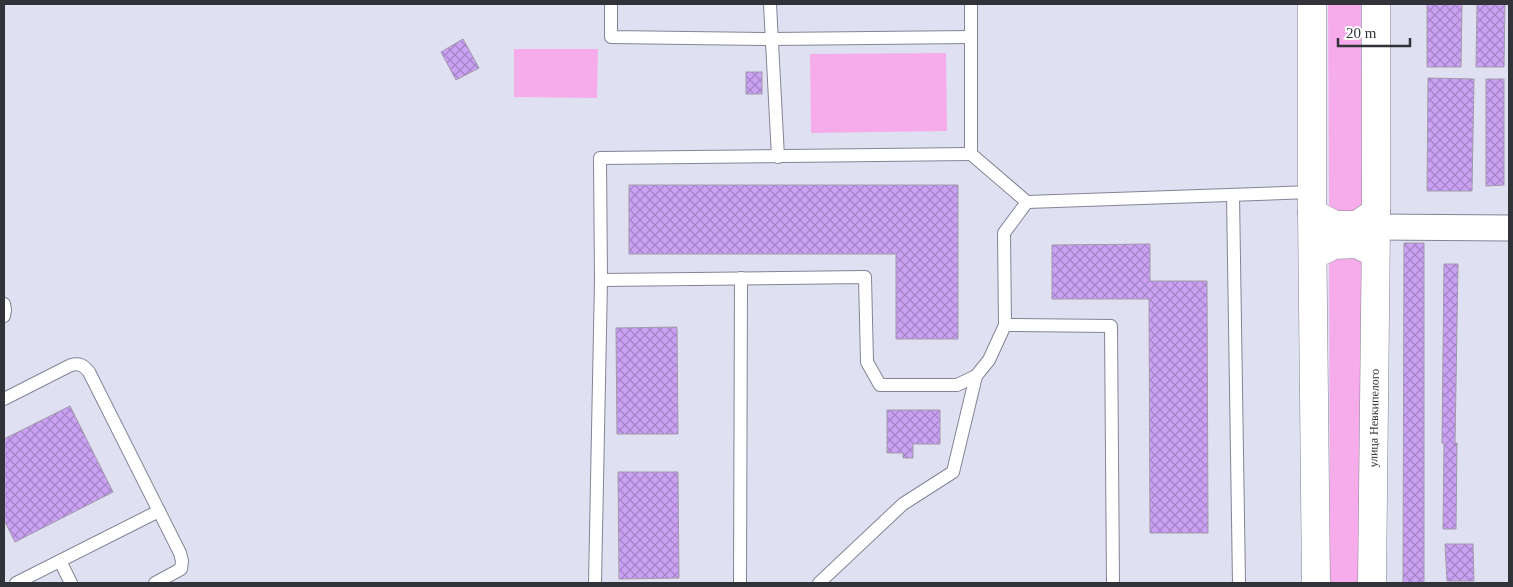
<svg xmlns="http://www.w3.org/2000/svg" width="1513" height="587" font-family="'Times New Roman',serif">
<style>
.grass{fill:#f6acea}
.building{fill:url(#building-cross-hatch);stroke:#a19aa9}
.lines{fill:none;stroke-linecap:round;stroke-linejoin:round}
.service-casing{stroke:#838594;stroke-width:14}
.minor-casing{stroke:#838594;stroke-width:27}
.tertiary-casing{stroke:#838594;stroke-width:29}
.service{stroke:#fff;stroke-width:12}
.minor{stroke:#fff;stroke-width:25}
.tertiary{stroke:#fff;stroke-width:28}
.labels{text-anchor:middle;stroke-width:4;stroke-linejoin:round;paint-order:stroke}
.street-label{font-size:12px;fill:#323239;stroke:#fff}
</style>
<defs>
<pattern id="building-cross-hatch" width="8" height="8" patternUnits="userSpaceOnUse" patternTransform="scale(1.25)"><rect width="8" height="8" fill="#cba1f4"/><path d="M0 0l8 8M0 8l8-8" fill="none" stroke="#a584c7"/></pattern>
</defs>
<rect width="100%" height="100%" fill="#dfe1f2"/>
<g class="grass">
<polygon points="1328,4 1361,4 1362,210 1357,215 1329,210"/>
<polygon points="514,49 598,49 597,98 514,97"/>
<polygon points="946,53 947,131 811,133 810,54"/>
<polygon points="1357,257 1362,261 1361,583 1330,583 1329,262 1336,258"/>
</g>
<g class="building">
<polygon points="1427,4 1462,4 1461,67 1427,67"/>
<polygon points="1477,4 1505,4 1504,67 1476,67"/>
<polygon points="463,39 479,68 456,80 441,52"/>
<rect x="746" y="72" width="16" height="22"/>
<polygon points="1428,78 1474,79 1472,191 1427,191"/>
<polygon points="1486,79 1504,79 1504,185 1486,186"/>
<polygon points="629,185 958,185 958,339 896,339 896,254 629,254"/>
<polygon points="1404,243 1424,243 1424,583 1403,583"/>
<polygon points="1150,244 1150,281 1207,281 1208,533 1150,533 1149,299 1052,299 1052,245"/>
<polygon points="1444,264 1458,264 1455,443 1457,443 1456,529 1443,529 1444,443 1442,443"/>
<polygon points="677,327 678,434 617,434 616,328"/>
<polygon points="70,406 113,492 15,542 4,520 4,439"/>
<polygon points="887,410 940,410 940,444 913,444 913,458 903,458 903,453 887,453"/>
<polygon points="618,472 678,472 679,578 619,579"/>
<polygon points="1445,544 1473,544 1474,581 1447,581"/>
</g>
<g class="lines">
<g class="service-casing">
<g id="service">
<polyline points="611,4 611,37 772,39 971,37"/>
<polyline points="770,4 778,157"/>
<polyline points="971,4 971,154 1027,202 1312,192"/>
<polyline points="1233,195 1239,583"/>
<polyline points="1027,202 1004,233 1005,325 1111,326 1113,583"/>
<polyline points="601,280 865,277 867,362 880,385 957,385 976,376 989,360 1005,325"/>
<polyline points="4,304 5,310 4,316"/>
<path d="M4 399 71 365C80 363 83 365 89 372L180 553 182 561 181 569 155 583"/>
<polyline points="60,561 71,583"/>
<polyline points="16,583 159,511"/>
<polyline points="595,583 601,280 600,158 971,154"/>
<polyline points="740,583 741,278"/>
<polyline points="819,583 903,504 953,472 976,376"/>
</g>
</g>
<g class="minor-casing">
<polyline id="minor" points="1376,227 1509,228"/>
</g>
<g class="tertiary-casing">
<g id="tertiary">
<polyline points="1312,4 1312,213 1316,583"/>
<polyline points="1312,213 1335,225 1357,225 1376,212"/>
<polyline points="1313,255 1334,245 1357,244 1375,253"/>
<polyline points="1372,583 1376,227 1376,4"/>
</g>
</g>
<use href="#service" class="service"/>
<use href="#minor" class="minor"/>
<use href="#tertiary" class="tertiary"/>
</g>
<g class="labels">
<g class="street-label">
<text transform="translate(1374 418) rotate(-89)" y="4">улица Невкипелого</text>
</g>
</g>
<rect width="1513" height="587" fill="none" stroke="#323239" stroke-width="10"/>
<path d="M1338 38v8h72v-8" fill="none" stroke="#323239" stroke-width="2.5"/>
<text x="1346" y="38" font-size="15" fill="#323239" stroke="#ffffff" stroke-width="4" paint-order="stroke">20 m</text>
</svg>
